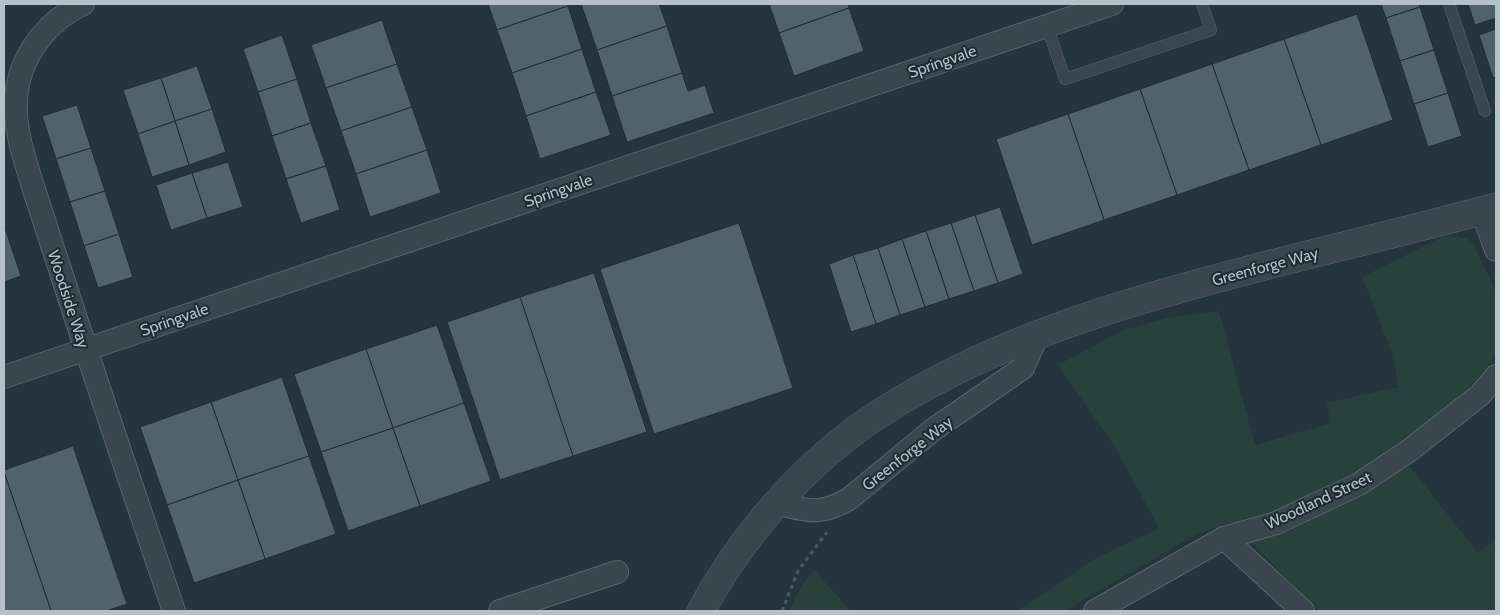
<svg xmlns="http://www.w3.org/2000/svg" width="1500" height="615" font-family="Cabin,sans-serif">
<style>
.green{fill:#28413d}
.building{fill:#50626b;stroke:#202d35}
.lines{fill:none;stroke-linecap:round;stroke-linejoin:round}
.service-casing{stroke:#57646c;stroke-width:12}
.minor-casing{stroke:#57646c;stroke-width:24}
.tertiary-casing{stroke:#57646c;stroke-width:29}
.path{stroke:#475d5a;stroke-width:3;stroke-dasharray:4 4;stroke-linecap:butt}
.service{stroke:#39464e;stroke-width:11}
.minor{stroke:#39464e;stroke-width:22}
.tertiary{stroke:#39464e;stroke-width:28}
.labels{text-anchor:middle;stroke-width:4;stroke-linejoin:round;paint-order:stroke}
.street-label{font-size:16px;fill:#b5c1c9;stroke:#1e2b33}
</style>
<rect width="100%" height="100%" fill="#25353e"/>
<g class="green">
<polygon points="1450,236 1466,238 1473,243 1496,292 1496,352 1488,366 1467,389 1397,450 1478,553 1496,540 1496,611 1318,611 1231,522 1195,535 1088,597 1067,611 1017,611 1096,558 1159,528 1115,447 1058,365 1124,330 1166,318 1219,311 1255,445 1331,423 1326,403 1399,387 1392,353 1362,277 1442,237"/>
<polygon points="814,570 851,611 789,611 802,585"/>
</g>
<g class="building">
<polygon points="488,4 567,4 568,6 497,30"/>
<polygon points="581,4 659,4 667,26 597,50"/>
<polygon points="769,4 848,4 849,8 779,33"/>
<polygon points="1381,4 1419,4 1420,7 1386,18"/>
<polygon points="1468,4 1496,4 1496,18 1475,25"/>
<polygon points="568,6 582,49 512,73 497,30"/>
<polygon points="1420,7 1434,50 1400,61 1386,18"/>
<polygon points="849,8 864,51 794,76 779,33"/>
<polygon points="1357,14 1393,120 1321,145 1284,39"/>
<polygon points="382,20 397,64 326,88 311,45"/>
<polygon points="667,26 682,73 612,96 597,50"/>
<polygon points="1496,29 1496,77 1493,78 1479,35"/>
<polygon points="282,35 297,79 258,92 243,49"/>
<polygon points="1284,39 1321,145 1249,170 1212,64"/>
<polygon points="582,49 596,92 526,116 512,73"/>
<polygon points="1434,50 1448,93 1414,104 1400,61"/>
<polygon points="397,64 412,107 341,131 326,88"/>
<polygon points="1212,64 1249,170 1177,195 1140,89"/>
<polygon points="197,66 212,109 175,121 161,78"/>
<polygon points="682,73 688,91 705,85 714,113 627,142 612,96"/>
<polygon points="161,78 175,121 138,134 123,90"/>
<polygon points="297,79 311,123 272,136 258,92"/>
<polygon points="1140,89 1177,195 1104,220 1068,114"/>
<polygon points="596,92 611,135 540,159 526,116"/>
<polygon points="1448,93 1462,136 1428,147 1414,104"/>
<polygon points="77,105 91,148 56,159 42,116"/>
<polygon points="412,107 427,150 356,174 341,131"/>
<polygon points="212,109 226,152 189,165 175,121"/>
<polygon points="1068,114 1104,220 1032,245 996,139"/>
<polygon points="175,121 189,165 152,177 138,134"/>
<polygon points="311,123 326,166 286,179 272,136"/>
<polygon points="91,148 105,191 70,202 56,159"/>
<polygon points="427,150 441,193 370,217 356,174"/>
<polygon points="228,162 243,207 207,218 192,173"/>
<polygon points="326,166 340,210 301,223 286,179"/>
<polygon points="192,173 207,218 171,230 156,185"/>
<polygon points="105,191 119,234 84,246 70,202"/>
<polygon points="1000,207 1023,274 998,283 975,215"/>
<polygon points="975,215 998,283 974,291 951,223"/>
<polygon points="739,223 793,388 654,434 600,269"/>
<polygon points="951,223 974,291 949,299 926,231"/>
<polygon points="4,225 21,276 4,282"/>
<polygon points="926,231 949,299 925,307 902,239"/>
<polygon points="119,234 133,277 98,288 84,246"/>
<polygon points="902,239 925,307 900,315 878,248"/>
<polygon points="878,248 900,315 876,324 853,255"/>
<polygon points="853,255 876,324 851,332 829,264"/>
<polygon points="594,273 647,432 573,456 520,297"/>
<polygon points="520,297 573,456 500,480 447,322"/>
<polygon points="437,325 464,403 393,428 366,349"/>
<polygon points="366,349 393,428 321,452 294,374"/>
<polygon points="282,377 309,456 238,480 211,402"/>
<polygon points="211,402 238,480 167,505 140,427"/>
<polygon points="464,403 491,481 420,506 393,428"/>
<polygon points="393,428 420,506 348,531 321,452"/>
<polygon points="73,446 127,604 106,611 51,611 4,472 4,470"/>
<polygon points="309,456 336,534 265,559 238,480"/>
<polygon points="4,472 51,611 4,611"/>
<polygon points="238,480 265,559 194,583 167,505"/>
</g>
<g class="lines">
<g class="service-casing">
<g id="service">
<polyline points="1449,4 1485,111"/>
<polyline points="1047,26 1065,79 1211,30 1202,4"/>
</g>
</g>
<g class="minor-casing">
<g id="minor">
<path d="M83 4C41 24 13 66 16 113 17 138 26 163 33 187 42 213 50 240 59 266 96 382 135 496 174 611"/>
<polyline points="1482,211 1496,250"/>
<polyline points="4,377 1112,4"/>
<path d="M776 503C808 511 819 516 849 499L934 429 1023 368 1038 334"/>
<polyline points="1224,538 1303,611"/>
<polyline points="500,611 617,572"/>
<polyline points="1095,611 1224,538 1276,523 1359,484 1410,450 1480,395 1496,376"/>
</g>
</g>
<g class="tertiary-casing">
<path id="tertiary" d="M701 611C739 540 798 471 864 424 962 357 1073 318 1186 287 1289 258 1393 235 1496 207"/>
</g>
<polyline class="path" points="782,611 798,571 827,532"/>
<use href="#service" class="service"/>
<use href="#minor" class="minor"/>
<use href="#tertiary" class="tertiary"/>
</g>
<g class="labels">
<g class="street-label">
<text transform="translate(942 61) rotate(-19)" y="6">Springvale</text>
<text transform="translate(558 190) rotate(-19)" y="6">Springvale</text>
<text transform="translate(1265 266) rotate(-15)" y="6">Greenforge Way</text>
<text transform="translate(69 299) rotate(72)" y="6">Woodside Way</text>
<text transform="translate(174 319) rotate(-19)" y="6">Springvale</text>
<text transform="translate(907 453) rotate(-38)" y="6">Greenforge Way</text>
<text transform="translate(1318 500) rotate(-25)" y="6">Woodland Street</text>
</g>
</g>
<rect width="1500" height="615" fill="none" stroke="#b5c1c9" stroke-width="10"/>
</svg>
